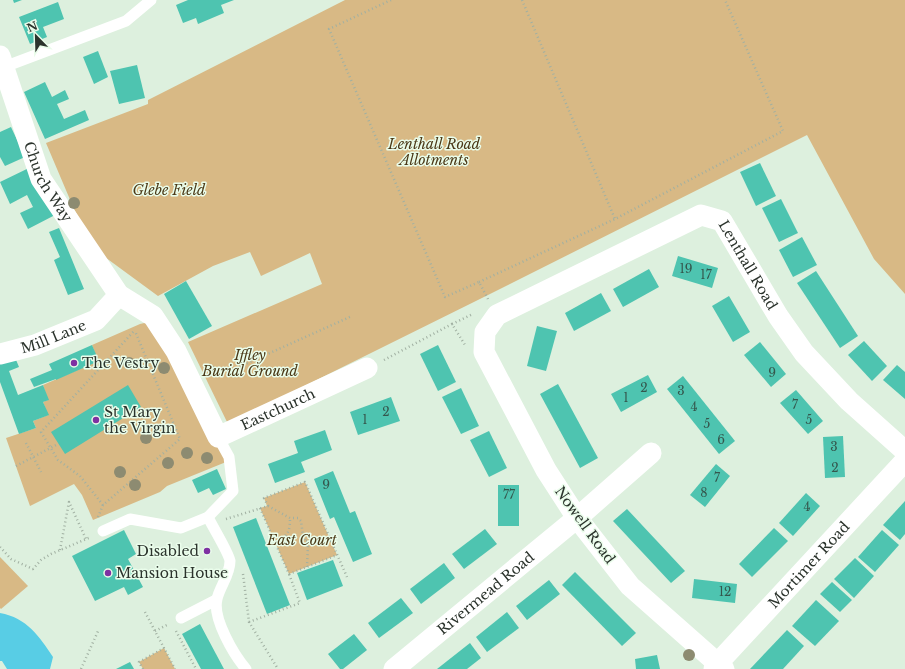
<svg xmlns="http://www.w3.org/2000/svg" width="905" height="669" font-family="'Libre Baskerville',serif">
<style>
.green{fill:#d8b985}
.water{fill:#58cde5}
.building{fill:#4ec4b0}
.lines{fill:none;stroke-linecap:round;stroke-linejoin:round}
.path{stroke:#a1b0a2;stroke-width:2.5;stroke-dasharray:1 3;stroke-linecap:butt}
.service{stroke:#fff;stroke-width:11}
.minor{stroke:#fff;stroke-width:21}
.tree{fill:#8d8b71}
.poi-dot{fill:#7e31a2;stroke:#eafdeb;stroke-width:1.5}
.labels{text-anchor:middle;stroke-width:3;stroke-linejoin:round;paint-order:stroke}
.number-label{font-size:12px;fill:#34574d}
.park-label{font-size:14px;font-style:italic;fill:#4b3917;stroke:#eafdeb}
.street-label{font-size:14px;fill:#2b332c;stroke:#eafdeb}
.poi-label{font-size:14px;fill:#2b332c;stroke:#eafdeb;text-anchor:start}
</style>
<rect width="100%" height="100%" fill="#ddf0de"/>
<g class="green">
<polygon points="345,0 905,0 905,294 874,259 807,135 486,296 228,424 188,342 322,284 310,253 261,276 250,252 213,266 158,296 98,252 74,209 46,143 148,104 148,100"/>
<polygon points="153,321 226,462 167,486 160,492 93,520 82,495 74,484 30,506 6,438 36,428 33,421 48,415 43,402 48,400 43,385 98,361 92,345 140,324"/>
<polygon points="305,482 337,555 289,574 260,508 267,506 264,498"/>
<polygon points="0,557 28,586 1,609 0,608"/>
<polygon points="164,648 175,669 143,669 139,662"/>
</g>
<path class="water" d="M0 613C27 618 39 636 53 657L50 669H7L2 661H0Z"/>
<g class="building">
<polygon points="13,0 22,0 14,3"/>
<polygon points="188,0 234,0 221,5 224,13 198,24 196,18 183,23 176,5"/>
<polygon points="58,2 64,19 43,27 47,37 30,44 19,17"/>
<polygon points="98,51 108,77 94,84 83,57"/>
<polygon points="137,65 145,98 119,104 110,71"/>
<polygon points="45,82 52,97 65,90 69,99 57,104 64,119 85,110 89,120 45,139 24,92"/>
<polygon points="11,127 25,157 5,166 0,157 0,132"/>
<polygon points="760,163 776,196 756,206 740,172"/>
<polygon points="33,166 57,214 28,229 20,213 33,207 27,195 10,204 0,182"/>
<polygon points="781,199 798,233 779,242 762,208"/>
<polygon points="59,228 84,289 68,295 54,260 60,257 49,232"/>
<polygon points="802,237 817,265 793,277 779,250"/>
<polygon points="678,256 718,268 712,288 672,276"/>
<polygon points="649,269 659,287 623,307 613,289"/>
<polygon points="816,271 858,336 840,348 797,283"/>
<polygon points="186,281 212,326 189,339 164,294"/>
<polygon points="601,293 611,311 574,331 565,313"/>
<polygon points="729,296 750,332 733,342 712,306"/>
<polygon points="537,326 557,331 546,371 527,366"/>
<polygon points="864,341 887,366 872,381 848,355"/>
<polygon points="760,342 786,374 771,387 744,355"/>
<polygon points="92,345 99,361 56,380 56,379 34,387 30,379 52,370 49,364"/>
<polygon points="438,345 456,382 438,391 420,354"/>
<polygon points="14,355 19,367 9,371 18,395 43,385 49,400 43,402 49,415 33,421 36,428 19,434 0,382 0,360"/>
<polygon points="897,365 905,372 905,399 883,380"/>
<polygon points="648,375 657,392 621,412 611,394"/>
<polygon points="683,376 735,441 719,454 667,389"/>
<polygon points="558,384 598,458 580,468 540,394"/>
<polygon points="128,385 141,407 65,454 51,432"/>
<polygon points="461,388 479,426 461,434 442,397"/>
<polygon points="796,390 823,421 808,434 780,403"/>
<polygon points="391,397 400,421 358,435 350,412"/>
<polygon points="325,430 332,450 301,462 305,472 275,483 268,464 298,453 294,441"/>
<polygon points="489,431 507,468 489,477 470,440"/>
<polygon points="843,436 845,477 825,478 823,437"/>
<polygon points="716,464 730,476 705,507 690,495"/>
<polygon points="217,469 226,489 213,495 209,488 198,493 192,480"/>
<polygon points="333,471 350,513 355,511 372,554 353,562 334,517 330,519 314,479"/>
<rect x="498" y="485" width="21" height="41"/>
<polygon points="806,493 820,506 793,536 779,523"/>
<polygon points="905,501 905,534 900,540 883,525"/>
<polygon points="627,509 685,571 671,583 613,521"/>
<polygon points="256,518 290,605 267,614 233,527"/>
<polygon points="774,528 788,541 752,577 739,564"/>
<polygon points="485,529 497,544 464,569 452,554"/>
<polygon points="124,530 136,554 128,559 143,587 128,595 124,587 95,601 72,556"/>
<polygon points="882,530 899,545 875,572 858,557"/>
<polygon points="855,558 874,576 854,598 834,579"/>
<polygon points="333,560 343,586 307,600 297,573"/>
<polygon points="444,563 455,578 421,604 410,589"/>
<polygon points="575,572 636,633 622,646 562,585"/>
<polygon points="694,579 737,584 735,603 692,598"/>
<polygon points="549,580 560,594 527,620 516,606"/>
<polygon points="832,582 852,600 840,612 820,594"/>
<polygon points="401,598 413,613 379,638 368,623"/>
<polygon points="816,600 839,621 815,646 792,626"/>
<polygon points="507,612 519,628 487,652 476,637"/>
<polygon points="200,624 224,669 201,669 182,634"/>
<polygon points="787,630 804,646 794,657 783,669 750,669"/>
<polygon points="354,634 367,650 343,669 340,669 328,654"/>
<polygon points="470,643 481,658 467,669 437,669"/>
<polygon points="657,655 660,669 636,669 635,659"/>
<polygon points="130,662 134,669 116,669"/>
</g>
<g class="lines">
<g class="path">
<polyline points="391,0 329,29 445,297 479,282 488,299"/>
<polyline points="522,0 615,219"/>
<polyline points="479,282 615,219 783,131 725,0"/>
<polyline points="452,324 473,314"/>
<polyline points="384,360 452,324 465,345"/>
<path d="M205 367C215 365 220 371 230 371L352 316"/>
<polyline points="26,443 41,472"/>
<polyline points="16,466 58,444"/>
<polyline points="103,505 80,476 58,460 41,432 135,330"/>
<polyline points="268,506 264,498 305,482 347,577"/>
<polyline points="260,508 289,574 337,555"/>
<polyline points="98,517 103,505 180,439 135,331"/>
<polyline points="226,519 268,506 290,518 298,518 301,521 303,536 308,544 307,567"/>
<polyline points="306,541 331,541"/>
<path d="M275 542C288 536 290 532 290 518"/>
<polyline points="0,547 11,559 33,569 41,560 51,554 91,537"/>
<polyline points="60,550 69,502 86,539"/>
<polyline points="243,574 249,622 278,669"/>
<polyline points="145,612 175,669"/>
<polyline points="249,622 300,603 289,574"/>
<polyline points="155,631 169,624"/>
<polyline points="176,631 196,669"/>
<polyline points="81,669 99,629"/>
<polyline points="143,669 139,662 164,648"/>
</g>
<g class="service">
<polyline points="4,67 126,21 151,0"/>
<path d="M208 517C212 526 229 553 230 561 230 575 220 586 217 599 212 618 234 655 246 669"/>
<polyline points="103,531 130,519 181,528 208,517 233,491 229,457 218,437"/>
<polyline points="181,618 216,600"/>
</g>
<g class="minor">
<path id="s1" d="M0 56 41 179 119 295 153 316 176 351 218 437 367 368"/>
<path id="s2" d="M0 354 35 345 96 320 119 295"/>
<path id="s3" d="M394 669 577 518 651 453"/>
<path id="s4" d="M714 669 718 663 905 461"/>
<path id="s5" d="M724 669 630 586 577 518 546 470 484 352 485 332 497 315 701 215 722 221 778 316 804 353 849 401 905 451"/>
</g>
</g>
<g class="tree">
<circle cx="74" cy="203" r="6"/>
<circle cx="129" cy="363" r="6"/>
<circle cx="164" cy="368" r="6"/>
<circle cx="146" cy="438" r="6"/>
<circle cx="187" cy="453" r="6"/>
<circle cx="207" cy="458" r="6"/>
<circle cx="168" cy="463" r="6"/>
<circle cx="120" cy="472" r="6"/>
<circle cx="135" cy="485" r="6"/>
<circle cx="689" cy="655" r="6"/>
</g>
<g class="poi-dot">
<circle cx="74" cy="363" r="4"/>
<circle cx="96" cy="420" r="4"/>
<circle cx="207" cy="551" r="4"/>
<circle cx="108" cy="573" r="4"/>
</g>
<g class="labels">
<g class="number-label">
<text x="686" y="273">19</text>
<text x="706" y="279">17</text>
<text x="772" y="377">9</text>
<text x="644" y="392">2</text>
<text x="681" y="395">3</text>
<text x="626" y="402">1</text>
<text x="795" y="409">7</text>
<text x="694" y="411">4</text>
<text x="386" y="416">2</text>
<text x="365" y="424">1</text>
<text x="809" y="424">5</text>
<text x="707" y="428">5</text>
<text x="721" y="444">6</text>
<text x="834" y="451">3</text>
<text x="835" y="472">2</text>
<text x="717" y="482">7</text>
<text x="326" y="489">9</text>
<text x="704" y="497">8</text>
<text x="509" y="499">77</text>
<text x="807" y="511">4</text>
<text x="725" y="596">12</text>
</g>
<g class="park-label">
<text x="434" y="149">Lenthall Road<tspan x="434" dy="16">Allotments</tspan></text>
<text x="169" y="195">Glebe Field</text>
<text x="250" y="360">Iffley<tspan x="250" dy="16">Burial Ground</tspan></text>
<text x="302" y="545">East Court</text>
</g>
<g class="street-label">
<text dy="5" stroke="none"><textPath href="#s1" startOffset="135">Church Way</textPath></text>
<text dy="5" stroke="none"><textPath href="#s5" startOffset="743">Lenthall Road</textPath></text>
<text dy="5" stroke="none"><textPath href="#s2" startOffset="56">Mill Lane</textPath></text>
<text dy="5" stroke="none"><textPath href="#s1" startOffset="513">Eastchurch</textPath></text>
<text transform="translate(585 525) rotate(54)" y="5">Nowell Road</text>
<text dy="5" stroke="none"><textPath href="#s4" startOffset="141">Mortimer Road</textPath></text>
<text dy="5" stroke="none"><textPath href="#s3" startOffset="119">Rivermead Road</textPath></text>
</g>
<g class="poi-label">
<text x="82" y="368">The Vestry</text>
<text x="104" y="417">St Mary<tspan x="104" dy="16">the Virgin</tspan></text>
<text x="199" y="556" text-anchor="end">Disabled</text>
<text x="116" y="578">Mansion House</text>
</g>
</g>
<g transform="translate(36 36) rotate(337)" stroke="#eafdeb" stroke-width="3" paint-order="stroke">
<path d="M0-3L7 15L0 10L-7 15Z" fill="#2b332c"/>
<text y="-6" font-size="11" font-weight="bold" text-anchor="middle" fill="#2b332c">N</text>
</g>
</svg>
